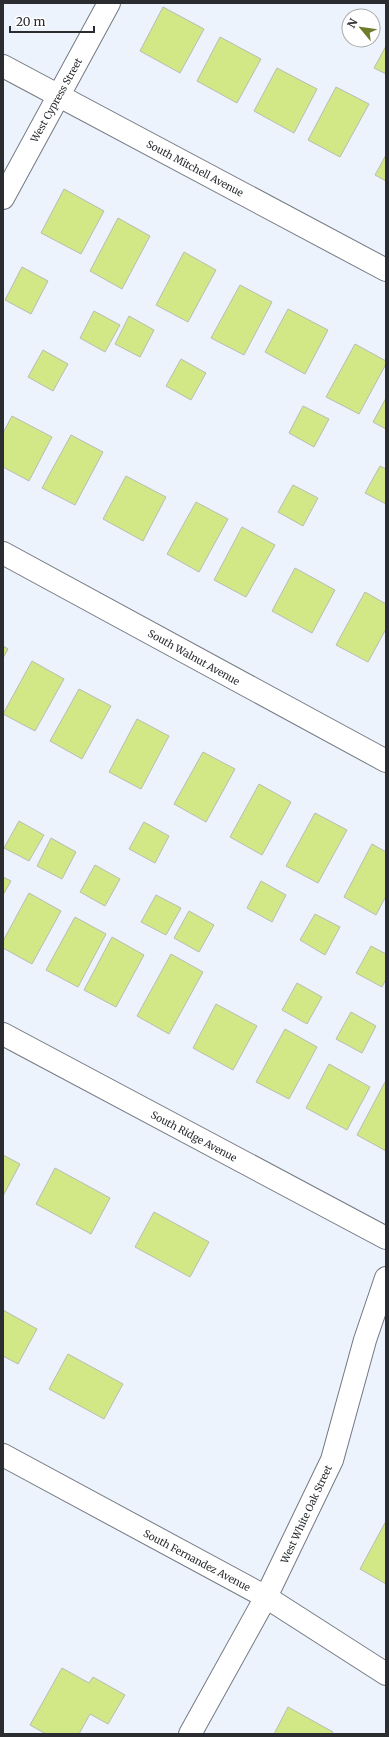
<svg xmlns="http://www.w3.org/2000/svg" width="389" height="1737" font-family="Merriweather,serif">
<style>
.building{fill:#d2e887;stroke:#b9bcb2}
.lines{fill:none;stroke-linecap:round;stroke-linejoin:round}
.minor-casing{stroke:#737881;stroke-width:24}
.minor{stroke:#fff;stroke-width:22}
.labels{text-anchor:middle;stroke-width:3;stroke-linejoin:round;paint-order:stroke}
.street-label{font-size:10px;fill:#2a2c30;stroke:#fff}
</style>
<rect width="100%" height="100%" fill="#edf3fd"/>
<g class="building">
<polygon points="163,7 204,29 180,73 140,51"/>
<polygon points="220,37 261,59 237,103 197,81"/>
<polygon points="386,46 386,74 374,68"/>
<polygon points="277,68 317,89 294,133 254,111"/>
<polygon points="336,87 369,104 340,157 308,140"/>
<polygon points="386,155 386,181 375,175"/>
<polygon points="64,189 104,211 81,254 41,233"/>
<polygon points="118,218 150,236 122,289 90,271"/>
<polygon points="184,252 216,270 188,322 156,305"/>
<polygon points="22,267 48,281 31,314 5,300"/>
<polygon points="240,285 272,302 244,355 211,338"/>
<polygon points="288,309 328,330 305,374 265,352"/>
<polygon points="94,311 120,325 105,352 80,338"/>
<polygon points="129,316 154,330 140,357 115,344"/>
<polygon points="355,344 386,361 386,364 359,414 326,397"/>
<polygon points="43,350 68,364 53,391 28,377"/>
<polygon points="181,359 206,373 191,400 166,386"/>
<polygon points="386,398 386,429 373,422"/>
<polygon points="303,406 329,419 314,447 289,433"/>
<polygon points="12,416 52,437 29,481 3,467 3,433"/>
<polygon points="71,435 103,452 75,505 42,488"/>
<polygon points="380,466 386,469 386,504 365,493"/>
<polygon points="126,476 166,497 143,541 103,519"/>
<polygon points="293,485 318,498 303,526 278,512"/>
<polygon points="196,502 228,519 199,572 167,554"/>
<polygon points="242,527 275,545 246,597 214,580"/>
<polygon points="295,568 335,590 312,633 272,611"/>
<polygon points="365,592 386,604 386,629 368,662 336,645"/>
<polygon points="3,646 8,649 3,658"/>
<polygon points="32,661 64,679 35,731 3,714"/>
<polygon points="79,689 111,706 82,759 50,741"/>
<polygon points="137,719 169,736 141,789 109,772"/>
<polygon points="203,752 235,769 206,822 174,804"/>
<polygon points="259,784 291,802 262,855 230,837"/>
<polygon points="315,813 347,830 318,883 286,866"/>
<polygon points="19,821 44,835 29,861 4,848"/>
<polygon points="144,822 169,836 155,863 129,849"/>
<polygon points="51,838 76,852 62,879 37,866"/>
<polygon points="372,844 386,852 386,896 376,915 344,897"/>
<polygon points="95,865 120,879 105,906 80,892"/>
<polygon points="3,877 11,881 3,895"/>
<polygon points="261,881 286,895 272,922 247,908"/>
<polygon points="29,893 61,911 32,964 3,948 3,941"/>
<polygon points="156,895 181,908 166,935 141,922"/>
<polygon points="189,911 214,925 199,952 174,938"/>
<polygon points="315,914 340,927 325,955 300,940"/>
<polygon points="75,917 106,934 78,987 46,970"/>
<polygon points="112,937 144,955 116,1007 84,990"/>
<polygon points="371,946 386,954 386,979 382,987 356,973"/>
<polygon points="171,954 203,972 169,1034 137,1016"/>
<polygon points="297,983 322,997 307,1024 282,1010"/>
<polygon points="216,1004 257,1026 233,1070 193,1048"/>
<polygon points="351,1012 376,1026 362,1053 336,1039"/>
<polygon points="285,1029 317,1047 289,1099 256,1082"/>
<polygon points="329,1064 370,1087 347,1130 306,1108"/>
<polygon points="385,1082 386,1083 386,1151 357,1135"/>
<polygon points="3,1155 20,1164 3,1196"/>
<polygon points="55,1168 110,1198 91,1234 36,1204"/>
<polygon points="154,1212 209,1242 190,1277 135,1247"/>
<polygon points="3,1310 37,1329 18,1364 3,1356"/>
<polygon points="68,1354 123,1384 104,1419 49,1389"/>
<polygon points="386,1521 386,1584 360,1569"/>
<polygon points="62,1668 89,1683 93,1677 125,1695 108,1724 90,1714 79,1734 46,1734 30,1725"/>
<polygon points="288,1707 333,1732 332,1734 274,1734"/>
</g>
<g class="lines">
<g class="minor-casing">
<g id="minor">
<polyline points="3,66 386,270"/>
<polyline points="3,198 109,3"/>
<polyline points="3,553 386,761"/>
<polyline points="3,1034 386,1238"/>
<polyline points="3,1455 266,1597 386,1674"/>
<polyline points="190,1734 266,1597 332,1460 365,1340 386,1278"/>
</g>
</g>
<use href="#minor" class="minor"/>
</g>
<g class="labels">
<g class="street-label">
<text transform="translate(56 100) rotate(-61)" y="4">West Cypress Street</text>
<text transform="translate(195 168) rotate(28)" y="4">South Mitchell Avenue</text>
<text transform="translate(194 657) rotate(29)" y="4">South Walnut Avenue</text>
<text transform="translate(194 1136) rotate(28)" y="4">South Ridge Avenue</text>
<text transform="translate(306 1514) rotate(-65)" y="4">West White Oak Street</text>
<text transform="translate(197 1560) rotate(28)" y="4">South Fernandez Avenue</text>
</g>
</g>
<rect width="389" height="1737" fill="none" stroke="#2a2c30" stroke-width="8"/>
<g transform="translate(361 28) rotate(299)"><circle r="19" fill="#ffffff" stroke="#aaabac"/>
<path d="M0-3L7 15L0 10L-7 15Z" fill="#6d7d2b"/>
<text y="-6" font-size="11" font-weight="bold" text-anchor="middle" fill="#2a2c30">N</text>
</g>
<path d="M10 26v6h84v-6" fill="none" stroke="#2a2c30" stroke-width="2"/>
<text x="16" y="26" font-size="12" fill="#2a2c30" stroke="#ffffff" stroke-width="3" paint-order="stroke">20 m</text>
</svg>
